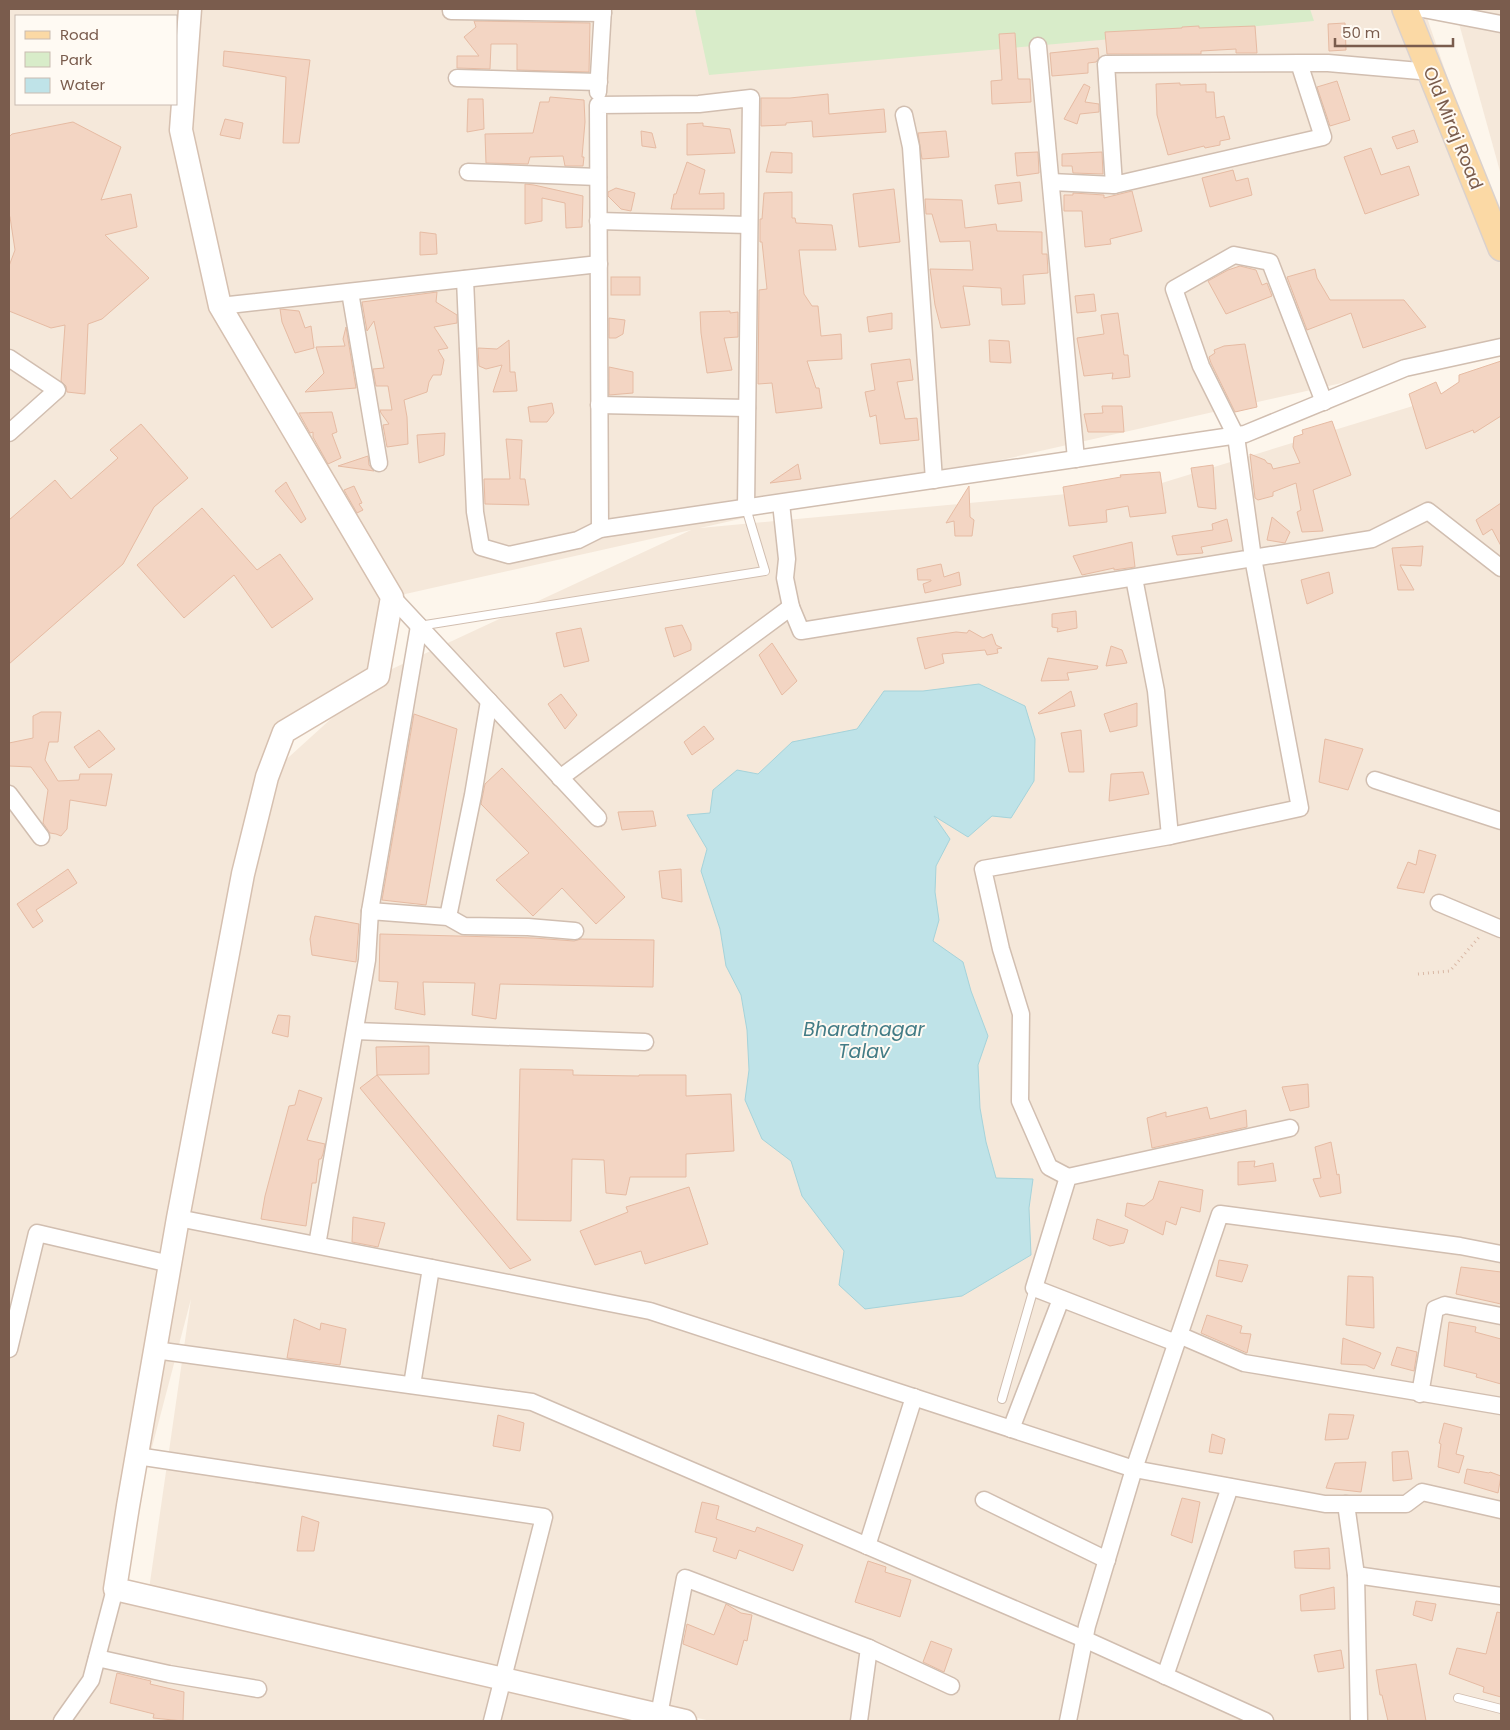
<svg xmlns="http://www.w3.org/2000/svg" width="1510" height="1730" font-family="Poppins,sans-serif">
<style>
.residential{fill:#f5e8da;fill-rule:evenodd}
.green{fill:#d8ecc9}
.water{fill:#bfe3e8;stroke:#a5d3da}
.building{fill:#f3d5c3;stroke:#e6bba3}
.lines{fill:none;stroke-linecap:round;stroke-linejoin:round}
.lane-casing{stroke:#d1beb0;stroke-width:10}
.street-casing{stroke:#d1beb0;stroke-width:19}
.secondary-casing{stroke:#d6c0b0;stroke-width:25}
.primary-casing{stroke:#dad1cd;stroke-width:28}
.path{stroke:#d9b8a5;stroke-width:3;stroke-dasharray:1 4;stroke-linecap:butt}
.lane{stroke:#fff;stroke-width:8}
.street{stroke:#fff;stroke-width:16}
.secondary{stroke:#fff;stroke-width:22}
.primary{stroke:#fbd9a5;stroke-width:25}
.labels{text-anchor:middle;stroke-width:4;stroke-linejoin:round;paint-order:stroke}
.street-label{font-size:18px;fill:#7a5c4d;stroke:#fffaf3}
.water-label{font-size:19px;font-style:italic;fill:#437c86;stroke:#fffaf3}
</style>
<rect width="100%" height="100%" fill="#fdf6ec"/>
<g class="residential">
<path d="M9 9H1424L1501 233V347L700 528 1152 486 1501 379V1721H711L245 1618 672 1721H9ZM16 16H176V104H16ZM691 530 379 675 392 597ZM376 678 279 766 284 732ZM191 1299 148 1596 115 1588Z"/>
<polygon points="1455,9 1501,9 1501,175"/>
</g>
<polygon class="green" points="695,9 1310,9 1314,21 709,75"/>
<polygon class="water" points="979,684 1025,706 1035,739 1034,781 1011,818 992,816 968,837 934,816 950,839 936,866 935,892 939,920 933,941 963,962 971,991 988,1036 978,1065 980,1108 986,1142 996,1178 1033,1179 1029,1208 1031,1255 962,1296 865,1309 839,1285 844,1251 802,1196 791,1161 762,1139 745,1100 749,1070 747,1030 741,995 726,966 720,929 701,871 707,849 687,815 710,813 713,790 737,770 758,774 792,742 857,729 884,691 923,691"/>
<g class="building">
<polygon points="474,21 590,23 589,72 517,70 517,44 491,44 490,69 457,68 457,56 479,56 464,37 476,27"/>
<polygon points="1345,23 1346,50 1329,51 1328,24"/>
<polygon points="1199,26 1199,28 1255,26 1257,53 1236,53 1236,49 1201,51 1201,54 1107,54 1105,32 1182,28 1182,27"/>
<polygon points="1015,33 1018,79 1030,79 1031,102 992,104 991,81 1002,80 999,34"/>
<polygon points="1098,48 1099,58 1096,62 1088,63 1088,73 1052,76 1050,53"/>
<polygon points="224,51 310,60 299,143 283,143 286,77 223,66"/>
<polygon points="1337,81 1350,120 1330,126 1317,87"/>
<polygon points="1180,83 1180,85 1206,84 1206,92 1214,92 1216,118 1224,116 1230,139 1220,141 1220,145 1205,148 1204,146 1168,155 1157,115 1156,84"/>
<polygon points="1084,84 1090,87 1085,102 1099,104 1099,112 1080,114 1077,124 1064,119"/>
<polygon points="828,94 829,114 884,109 886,132 813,137 812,121 786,123 786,125 761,126 761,98 790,98"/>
<polygon points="550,97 584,100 585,122 582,157 584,157 583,166 565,166 563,156 530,157 528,164 486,163 485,134 533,133 540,102 549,102"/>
<polygon points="468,99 483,99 484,129 467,132"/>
<polygon points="225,119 243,123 240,139 220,135"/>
<polygon points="73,122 121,147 101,200 131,194 137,227 105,235 149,278 102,319 88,324 85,394 67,392 66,386 61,381 65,325 51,328 9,311 9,266 15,250 10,217 9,215 9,137 12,134"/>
<polygon points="703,123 703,126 730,129 735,153 687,155 687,124"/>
<polygon points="1414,130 1418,142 1397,149 1392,137"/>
<polygon points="641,131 652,133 656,148 642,146"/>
<polygon points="946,131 949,157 922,159 918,133"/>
<polygon points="1371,148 1381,175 1409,166 1419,195 1365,214 1344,157"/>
<polygon points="771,152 792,153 792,173 766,172"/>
<polygon points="1038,152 1039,173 1017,176 1015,153"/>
<polygon points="1102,152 1103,174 1073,173 1072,166 1062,166 1062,154"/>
<polygon points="687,162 705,170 699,194 724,193 724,209 671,209 674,194 676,194"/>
<polygon points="1233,170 1236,181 1248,178 1252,195 1210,207 1202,178"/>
<polygon points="1020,182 1022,201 998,204 995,185"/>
<polygon points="525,184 534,185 583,196 582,227 566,228 565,203 542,198 542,221 525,224"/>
<polygon points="616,188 635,193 631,211 621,209 608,196 608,192"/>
<polygon points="894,189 900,242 859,247 853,194"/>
<polygon points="1132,191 1142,231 1110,239 1111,244 1085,247 1082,211 1064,211 1064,195 1073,195 1073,193 1104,195 1104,198"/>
<polygon points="792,192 792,218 795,218 796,223 832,225 836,250 799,250 804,294 812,306 818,306 821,336 841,334 842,359 807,361 816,388 819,388 822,408 776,413 772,383 758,384 759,290 767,289 762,242 760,242 760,219 762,219 764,193"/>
<polygon points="925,199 962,200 965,228 996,224 997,231 1042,232 1042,254 1047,254 1048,273 1023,275 1025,304 1002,305 1001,288 963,286 970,325 941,328 935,305 930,269 973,270 970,241 940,242 932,214 926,214"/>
<polygon points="420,232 436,234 437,254 420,255"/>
<polygon points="1240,266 1256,270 1262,285 1267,283 1272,296 1226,314 1208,281 1228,270"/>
<polygon points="1315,269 1317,278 1330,300 1404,300 1426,327 1363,348 1351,313 1307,330 1287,277"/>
<rect x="611" y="277" width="29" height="18"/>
<polygon points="437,292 436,302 457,315 457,323 434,327 448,348 438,350 444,360 441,375 433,375 429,382 427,392 404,400 407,417 408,444 387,447 383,425 389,424 381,413 380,410 392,410 388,386 376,386 373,369 384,368 374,321 367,331 362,302"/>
<polygon points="1094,294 1096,311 1077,313 1075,296"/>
<polygon points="280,309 299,311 305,328 311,326 314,348 295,353 282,322"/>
<polygon points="730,311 730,313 738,312 738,337 724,338 732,370 707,373 701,333 700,312"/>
<polygon points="892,313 892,329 869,332 867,317"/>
<polygon points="1118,313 1124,355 1128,355 1130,377 1112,379 1113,373 1084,376 1077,338 1104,334 1101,315"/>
<polygon points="609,318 625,320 623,334 616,338 609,338"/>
<polygon points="346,327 356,388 305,392 324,373 316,347 345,346 343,339"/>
<polygon points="509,340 510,372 515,372 517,391 493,392 502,365 486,369 479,366 478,348 497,349"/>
<polygon points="989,340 1009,341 1011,363 990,362"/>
<polygon points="1245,344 1257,407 1235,412 1211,363 1209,357 1215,353 1214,350 1224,346"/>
<polygon points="910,359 913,380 897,382 905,419 917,418 919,440 880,444 876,415 870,417 865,392 875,390 871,364"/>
<polygon points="1501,361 1501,416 1474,433 1473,430 1426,449 1409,394 1436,382 1441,394 1459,382 1459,375"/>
<polygon points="609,367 633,372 633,393 609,395"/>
<polygon points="552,403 554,413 547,422 530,422 528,407"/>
<polygon points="1102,406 1122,406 1124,432 1088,432 1084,414 1103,413"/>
<polygon points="332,412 337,432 332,434 341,458 328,464 313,437 313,432 310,433 299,413"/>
<polygon points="1332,421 1351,475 1313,490 1323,531 1302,532 1297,512 1301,510 1296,483 1273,492 1273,496 1258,500 1255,498 1250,454 1265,460 1267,463 1271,464 1273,469 1300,463 1293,447 1294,437 1303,434 1302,430"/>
<polygon points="141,424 188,478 154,507 123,564 9,664 9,520 55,480 71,499 118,458 110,450"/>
<polygon points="445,433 444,455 419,463 417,435"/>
<polygon points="506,439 522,440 520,479 525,479 529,505 485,504 484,479 510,479"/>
<polygon points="368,456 369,465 374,471 338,466"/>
<polygon points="798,464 801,479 770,483"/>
<polygon points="1213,465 1216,509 1198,507 1191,468"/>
<polygon points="1160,472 1166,513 1130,517 1128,506 1106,510 1107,522 1069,526 1063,487 1121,477 1120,475"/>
<polygon points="286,482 306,519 301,523 275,491"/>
<polygon points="354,486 362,503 359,504 363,510 357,513 344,490"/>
<polygon points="969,486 970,517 974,520 972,536 955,536 954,521 946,523"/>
<polygon points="1501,503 1501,546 1492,529 1483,535 1476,520"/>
<polygon points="202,508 257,570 280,554 313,599 272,628 234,575 184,618 137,565"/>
<polygon points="1272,517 1290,532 1285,543 1267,540"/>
<polygon points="1227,519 1232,541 1201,547 1203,553 1177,555 1172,536 1213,530 1212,524"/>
<polygon points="1132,542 1135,567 1114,570 1114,568 1082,575 1073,556"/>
<polygon points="1423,546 1421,566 1400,565 1414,590 1398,590 1392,548"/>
<polygon points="941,564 944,577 959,572 961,585 925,593 923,584 931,581 931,580 918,580 917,569"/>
<polygon points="1329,572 1333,593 1307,604 1301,580"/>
<polygon points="1076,611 1077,628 1057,632 1058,628 1052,627 1052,614"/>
<polygon points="682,625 691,644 691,650 674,657 665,628"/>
<polygon points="581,628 589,661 564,667 556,633"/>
<polygon points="969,630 983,638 992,634 996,645 1002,648 997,649 998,653 987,655 985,650 942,654 944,663 925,669 917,638 956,632 967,633"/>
<polygon points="772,643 797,681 782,695 759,655"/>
<polygon points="1111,646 1122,650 1127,663 1106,666"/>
<polygon points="1048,658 1098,666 1097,669 1067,673 1069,680 1041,681"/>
<polygon points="1071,691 1075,706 1039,714 1038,713"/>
<polygon points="561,694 577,715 565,729 548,704"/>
<polygon points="1137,703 1137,726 1110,732 1104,714"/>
<polygon points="41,712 61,712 58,742 49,742 45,760 58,781 79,780 80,774 112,774 106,806 70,800 67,829 61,836 56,834 50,833 43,823 48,790 31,767 9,766 9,743 33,738 33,716"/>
<polygon points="414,714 457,729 426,905 382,900"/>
<polygon points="704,726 714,739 692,755 684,742"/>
<polygon points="99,730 115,749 89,768 74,747"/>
<polygon points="1081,730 1084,772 1069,772 1061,733"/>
<polygon points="1325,739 1363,749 1348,790 1319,782"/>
<polygon points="502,768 625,897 596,924 562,888 533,916 496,880 529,853 481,804 485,784"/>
<polygon points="1143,772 1149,794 1109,801 1111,774"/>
<polygon points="653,811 656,826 622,830 618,812"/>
<polygon points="1419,850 1436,855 1424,893 1397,888 1408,862 1416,865"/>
<polygon points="68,869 77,883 36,910 43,921 33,928 17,904"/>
<polygon points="681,869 682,902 662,898 659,871"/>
<polygon points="315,916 359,924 356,962 312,955 310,939"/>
<polygon points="380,934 534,938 574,941 581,939 654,940 653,987 500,984 496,1019 472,1015 475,983 423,982 425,1015 395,1009 398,982 379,981"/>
<polygon points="278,1015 290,1016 288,1037 272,1033"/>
<polygon points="429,1046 429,1074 377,1075 376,1047"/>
<polygon points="520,1069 573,1070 573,1075 639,1076 639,1075 686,1075 686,1096 731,1094 734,1151 686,1154 686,1177 630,1177 626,1195 606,1193 604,1160 572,1159 571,1221 517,1220"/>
<polygon points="377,1075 489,1210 531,1260 510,1269 360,1088"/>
<polygon points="1308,1084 1309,1107 1290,1111 1282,1087"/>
<polygon points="299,1090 322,1098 307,1140 325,1144 323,1154 321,1159 319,1159 316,1183 312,1183 306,1226 261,1219 265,1196 289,1106 295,1105"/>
<polygon points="1207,1107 1210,1119 1246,1110 1247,1127 1152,1148 1147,1118 1166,1112 1166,1117"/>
<polygon points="1331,1142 1337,1175 1339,1174 1341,1193 1320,1197 1313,1179 1321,1178 1315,1147"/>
<polygon points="1255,1161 1254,1167 1273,1163 1276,1181 1238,1185 1238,1162"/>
<polygon points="1159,1181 1203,1190 1200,1212 1181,1207 1176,1225 1166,1221 1163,1235 1125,1216 1127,1203 1144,1206 1153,1199"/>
<polygon points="689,1187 708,1244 645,1264 641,1251 595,1265 580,1231 628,1212 626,1207"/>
<polygon points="353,1217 385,1223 378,1247 352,1242"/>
<polygon points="1097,1219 1128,1230 1124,1243 1110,1246 1093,1239"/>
<polygon points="1219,1260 1248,1265 1242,1282 1216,1276"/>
<polygon points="1461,1267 1501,1272 1501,1304 1456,1294"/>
<polygon points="1348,1276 1373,1277 1374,1328 1346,1325"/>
<polygon points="1207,1315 1242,1326 1240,1333 1251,1334 1247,1353 1201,1333"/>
<polygon points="294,1319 320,1330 321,1323 346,1329 340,1365 287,1358"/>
<polygon points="1449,1322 1476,1327 1475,1332 1501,1339 1501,1384 1476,1377 1477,1374 1444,1366"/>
<polygon points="1343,1338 1381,1353 1374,1369 1366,1365 1341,1364"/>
<polygon points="1397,1347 1417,1352 1414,1371 1391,1365"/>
<polygon points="1329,1414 1354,1415 1348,1439 1325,1440"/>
<polygon points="498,1415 524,1423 520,1451 493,1446"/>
<polygon points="1444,1423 1462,1428 1456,1454 1464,1456 1459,1473 1438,1467 1441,1444 1439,1443"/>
<polygon points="1212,1434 1225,1439 1222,1454 1209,1452"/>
<polygon points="1408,1451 1412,1479 1393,1481 1392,1452"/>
<polygon points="1366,1462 1361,1492 1326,1488 1335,1463"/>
<polygon points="1467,1469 1489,1473 1490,1472 1501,1476 1498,1493 1464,1483"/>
<polygon points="1182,1498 1200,1502 1192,1543 1171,1535"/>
<polygon points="702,1502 719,1506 716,1519 755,1532 757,1527 803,1545 793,1571 739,1550 736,1559 713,1551 717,1538 695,1532"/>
<polygon points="302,1516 319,1522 314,1551 297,1551"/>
<polygon points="1329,1548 1330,1569 1295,1568 1294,1551"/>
<polygon points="868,1561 886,1567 885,1572 911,1580 900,1617 855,1602"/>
<polygon points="1334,1587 1335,1609 1301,1611 1300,1595"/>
<polygon points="1416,1601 1436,1604 1432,1621 1413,1615"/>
<polygon points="726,1604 741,1613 752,1615 747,1641 744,1640 737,1665 683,1644 687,1624 714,1635"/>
<polygon points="1497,1612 1501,1613 1501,1697 1483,1692 1484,1687 1449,1674 1457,1648 1486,1654"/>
<polygon points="931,1641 952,1649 944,1672 923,1662"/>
<polygon points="1341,1650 1344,1668 1318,1672 1314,1655"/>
<polygon points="1416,1664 1426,1721 1388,1721 1382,1695 1380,1695 1376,1670"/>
<polygon points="117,1673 151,1681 150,1684 184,1692 183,1721 153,1718 154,1714 110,1703"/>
</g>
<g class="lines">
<g class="lane-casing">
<g id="lane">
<polyline points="419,626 765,571 746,508"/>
<polyline points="1002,1399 1034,1288"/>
<polyline points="1458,1698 1501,1709"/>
</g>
</g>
<g class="street-casing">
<g id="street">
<polyline points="451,9 451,11 603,13"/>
<polyline points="1423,9 1501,24"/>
<polyline points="1038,46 1076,459"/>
<polyline points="1299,63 1323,137 1114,185 1106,64 1299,63 1328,63 1431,72"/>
<polyline points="457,78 599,82"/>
<polyline points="598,92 603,9"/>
<polyline points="904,115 911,147 934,480"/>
<polyline points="468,172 598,177"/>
<polyline points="1051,182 1114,185"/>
<polyline points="598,221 749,225"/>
<polyline points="465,279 475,512 481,547 509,555 578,540 600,529 1245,434 1405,368 1501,347"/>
<polyline points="350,292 379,463"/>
<polyline points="220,306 599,264"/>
<polyline points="9,358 57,390 9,433"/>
<polyline points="599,405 747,408"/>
<polyline points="781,503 787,559 785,578 791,607"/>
<polyline points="600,529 598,105 699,104 751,98 746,508"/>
<polyline points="1134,578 1156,691 1170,836"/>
<polyline points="392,597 598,818"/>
<polyline points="560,778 791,607 801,631 1253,558 1236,436 1201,366 1174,289 1234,255 1270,262 1324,402"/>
<polyline points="1375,780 1501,821"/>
<polyline points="9,794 41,837"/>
<polyline points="1439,903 1501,929"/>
<polyline points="370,911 419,626"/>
<polyline points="448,917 473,795 489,701"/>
<polyline points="355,1031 645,1042"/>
<polyline points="1068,1177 1049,1167 1020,1101 1021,1014 1001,949 983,869 1170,836 1300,808 1253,558 1372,539 1428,511 1501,568"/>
<polyline points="178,1218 650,1311 1134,1469 1325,1504 1406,1504 1422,1492 1501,1510"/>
<polyline points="317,1245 367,960 370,911 448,917 464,926 528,927 575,931"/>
<polyline points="1179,1335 1244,1363 1501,1406"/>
<polyline points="1176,1343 1034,1288 1068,1177 1290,1128"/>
<polyline points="9,1349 37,1233 170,1264"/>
<polyline points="155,1350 532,1402 1084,1639 1265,1721"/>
<polyline points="412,1385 431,1268"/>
<polyline points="1420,1394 1435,1309 1445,1305 1501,1316"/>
<polyline points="1011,1429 1061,1299"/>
<polyline points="137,1456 544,1517 492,1721"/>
<polyline points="984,1500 1107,1560"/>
<polyline points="1346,1504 1356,1575 1359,1721"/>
<polyline points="867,1546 914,1397"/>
<polyline points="1356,1575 1501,1596"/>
<polyline points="869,1648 951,1686"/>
<polyline points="97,1658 169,1674 258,1689"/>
<polyline points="1165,1676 1230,1487"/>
<polyline points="659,1715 685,1578 869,1648 859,1721"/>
<polyline points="62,1721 91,1680 115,1589"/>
<polyline points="1068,1721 1087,1626 1134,1469 1220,1214 1460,1246 1501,1254"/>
</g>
</g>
<g class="secondary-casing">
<polyline id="secondary" points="190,9 181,130 220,306 392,597 378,676 284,732 267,777 243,874 178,1218 128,1506 115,1589 685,1721"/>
</g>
<g class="primary-casing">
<polyline id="primary" points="1405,9 1501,248"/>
</g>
<polyline class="path" points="1418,974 1450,971 1480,936"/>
<use href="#lane" class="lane"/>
<use href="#street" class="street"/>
<use href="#secondary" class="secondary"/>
<use href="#primary" class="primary"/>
</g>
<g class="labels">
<g class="street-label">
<text transform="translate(1453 128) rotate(68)" y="6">Old Miraj Road</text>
</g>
<g class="water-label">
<text x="864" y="1036">Bharatnagar<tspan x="864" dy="22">Talav</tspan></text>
</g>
</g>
<rect width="1510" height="1730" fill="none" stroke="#7a5c4d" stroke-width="20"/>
<rect x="15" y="15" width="162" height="90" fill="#fffaf3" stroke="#cabbb1"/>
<rect x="25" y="31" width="25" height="8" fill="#fbd9a5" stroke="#cabbb1"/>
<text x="60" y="40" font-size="15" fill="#7a5c4d">Road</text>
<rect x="25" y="52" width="25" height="15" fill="#d8ecc9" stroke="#cabbb1"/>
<text x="60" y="65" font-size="15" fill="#7a5c4d">Park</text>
<rect x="25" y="78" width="25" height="15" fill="#bfe3e8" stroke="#cabbb1"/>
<text x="60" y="90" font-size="15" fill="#7a5c4d">Water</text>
<path d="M1335 38v8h118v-8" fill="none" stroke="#7a5c4d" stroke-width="2.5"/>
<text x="1342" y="38" font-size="15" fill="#7a5c4d" stroke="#fffaf3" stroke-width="4" paint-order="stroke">50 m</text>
</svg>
